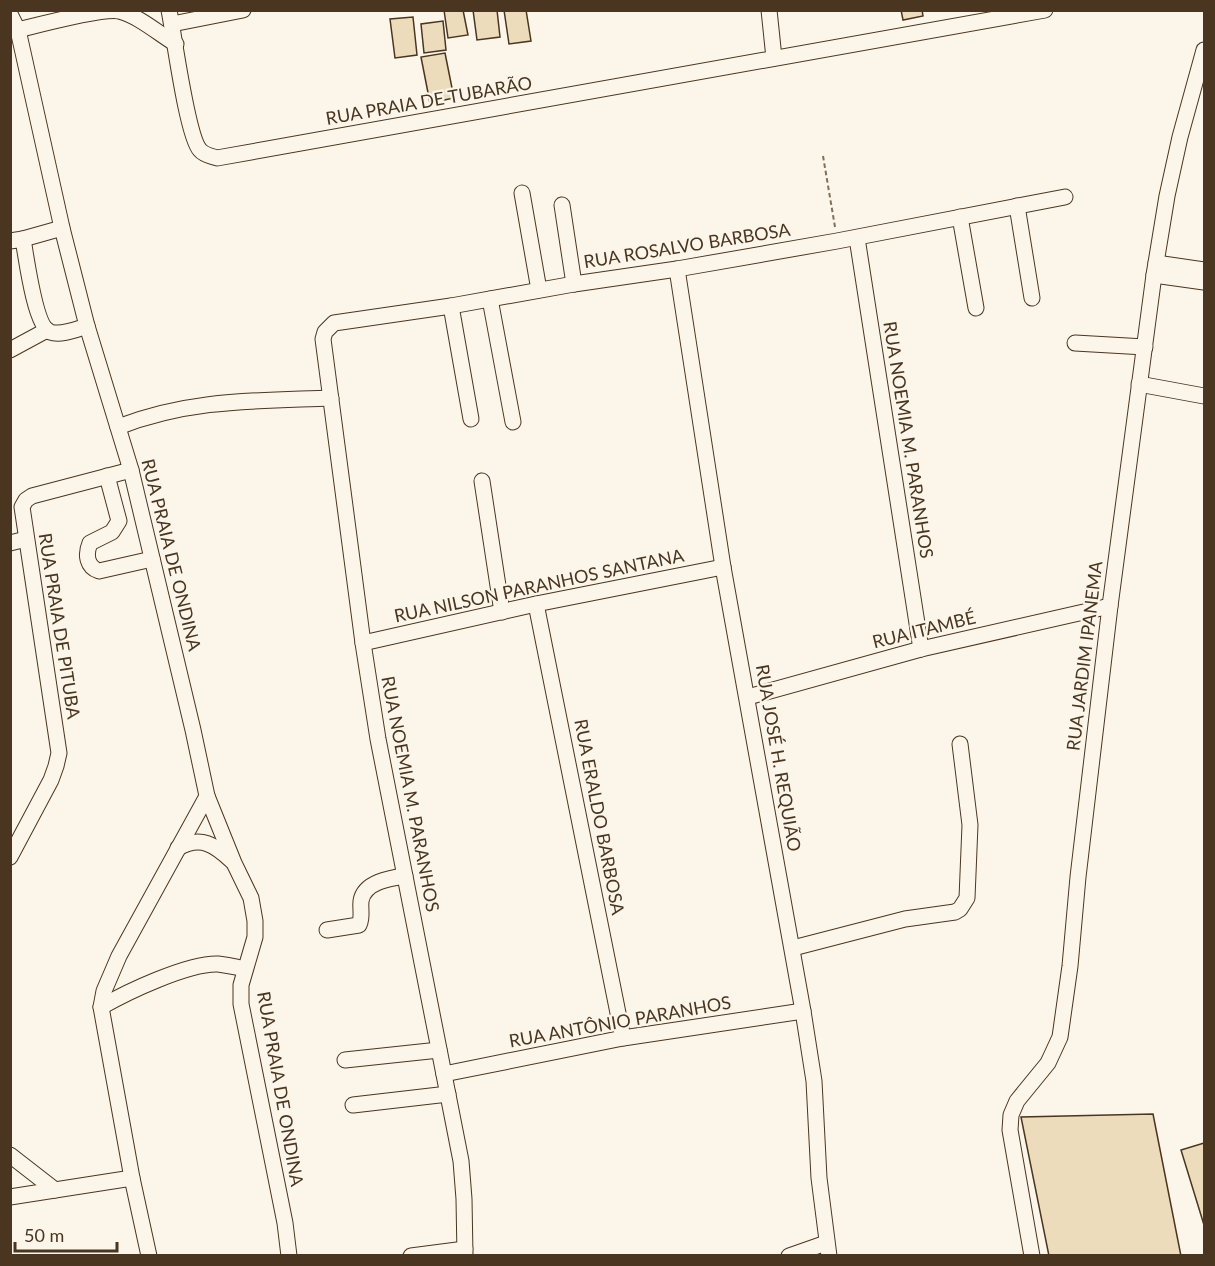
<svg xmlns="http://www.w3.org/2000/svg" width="1215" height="1266" font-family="Lato,sans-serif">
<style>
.building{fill:#ecdcbc;stroke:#4a3520;stroke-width:1.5}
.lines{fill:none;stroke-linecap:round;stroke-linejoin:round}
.minor-casing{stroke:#4a3520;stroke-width:17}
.path{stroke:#7f6f5c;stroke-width:2;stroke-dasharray:4.5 3;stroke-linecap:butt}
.minor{stroke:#fbf6e9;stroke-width:15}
.labels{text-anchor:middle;stroke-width:4.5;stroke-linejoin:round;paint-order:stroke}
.street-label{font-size:18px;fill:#4a3520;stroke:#fbf6e9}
</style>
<rect width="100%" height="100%" fill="#fbf6e9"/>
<g class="building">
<polygon points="444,10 463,10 468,35 448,38"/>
<polygon points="473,10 497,10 500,37 477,40"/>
<polygon points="504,10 526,10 531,41 509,44"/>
<polygon points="901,10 922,10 923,16 903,20"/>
<polygon points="413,17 417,55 395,58 390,19"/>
<polygon points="443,21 446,50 424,53 421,24"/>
<polygon points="445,53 454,98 430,103 421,57"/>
<polygon points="1153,1114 1181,1256 1049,1256 1021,1117"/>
<polygon points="1204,1143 1204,1225 1181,1150"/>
</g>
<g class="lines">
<g class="minor-casing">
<g id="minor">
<path d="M169 10C174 35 187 136 200 150 204 155 211 156 217 158L1045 10"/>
<polyline points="769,10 774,58"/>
<polyline points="10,14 18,30 62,228 87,326 131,470 193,730 207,796 119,956 104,991 101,1007 132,1178 149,1256"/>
<polyline points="172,24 243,10"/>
<path d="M18 30C38 25 102 8 119 11 139 16 159 34 176 44"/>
<polyline points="522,193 539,290"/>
<polyline points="562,205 574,284"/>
<polyline points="1017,206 1032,298"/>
<polyline points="960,217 976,308"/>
<polyline points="857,238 921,649"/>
<polyline points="23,239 62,228"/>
<path d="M10 241 23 239C26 256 35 326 50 332 61 336 77 329 87 326"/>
<polyline points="1156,263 1204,270"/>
<polyline points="677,269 723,567 803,1011 814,1081 819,1178 829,1256"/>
<polyline points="1154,275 1204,282"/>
<polyline points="490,299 513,422"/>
<polyline points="451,306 471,419"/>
<polyline points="1075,343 1145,347"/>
<polyline points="10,350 47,330"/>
<polyline points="1139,384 1204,396"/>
<path d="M118 427C190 399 255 401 331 398"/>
<path d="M107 476 119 521 112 532 90 543C85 555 87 567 99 571L152 559"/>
<polyline points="482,481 502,612"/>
<polyline points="10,543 26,539"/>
<polyline points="536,604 623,1038"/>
<polyline points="363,643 536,604 723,567"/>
<polyline points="748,697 921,649 1110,606"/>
<polyline points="207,796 234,863 251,898 255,921 255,937 241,985 241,1004 285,1223 289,1256"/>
<path d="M178 848C201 835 215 845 232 861"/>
<polyline points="10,857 51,780 56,766 59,753 22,507 26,500 32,496 131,470"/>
<path d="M327 930 359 925C363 917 360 910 361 901 364 882 390 878 405 876"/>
<polyline points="793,948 905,919 955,912 960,909 967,898 970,825 960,744"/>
<path d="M101 1007C127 992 188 963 218 964 227 965 236 967 245 969"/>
<polyline points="345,1060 439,1050"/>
<polyline points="444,1074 623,1038 803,1011"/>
<polyline points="353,1105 448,1094"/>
<polyline points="10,1155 55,1190"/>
<polyline points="10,1197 132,1178"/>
<polyline points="411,1256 465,1249"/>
<polyline points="465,1256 464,1199 461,1161 378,739 363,643 323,339 325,332 334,323 451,306 574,284 677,269 837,241 1065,197"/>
<polyline points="789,1256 826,1243"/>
<polyline points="1032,1256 1010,1130 1011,1115 1017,1101 1048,1063 1060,1037 1070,966 1078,877 1110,606 1154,275 1167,196 1180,137 1204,50"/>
</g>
</g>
<polyline class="path" points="823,156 835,227"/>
<use href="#minor" class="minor"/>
</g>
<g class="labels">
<g class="street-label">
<text transform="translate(429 101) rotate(-10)" y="6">RUA PRAIA DE TUBARÃO</text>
<text transform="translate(687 246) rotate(-9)" y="6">RUA ROSALVO BARBOSA</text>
<text transform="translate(908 440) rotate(81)" y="6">RUA NOEMIA M. PARANHOS</text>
<text transform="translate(171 555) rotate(76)" y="6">RUA PRAIA DE ONDINA</text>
<text transform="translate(539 586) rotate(-12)" y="6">RUA NILSON PARANHOS SANTANA</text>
<text transform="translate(59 626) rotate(81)" y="6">RUA PRAIA DE PITUBA</text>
<text transform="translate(924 630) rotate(-14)" y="6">RUA ITAMBÉ</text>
<text transform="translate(1085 656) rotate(-83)" y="6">RUA JARDIM IPANEMA</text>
<text transform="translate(778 758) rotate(80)" y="6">RUA JOSÉ H. REQUIÃO</text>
<text transform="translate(410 794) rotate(79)" y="6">RUA NOEMIA M. PARANHOS</text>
<text transform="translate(599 817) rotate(79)" y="6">RUA ERALDO BARBOSA</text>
<text transform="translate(620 1022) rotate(-10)" y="6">RUA ANTÔNIO PARANHOS</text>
<text transform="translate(280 1089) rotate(80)" y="6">RUA PRAIA DE ONDINA</text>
</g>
</g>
<rect width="1215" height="1266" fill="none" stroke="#4a3520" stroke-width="24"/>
<path d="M15 1242v9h102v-9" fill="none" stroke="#4a3520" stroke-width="3"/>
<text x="24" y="1242" font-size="18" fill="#4a3520" stroke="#fbf6e9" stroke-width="4.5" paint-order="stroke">50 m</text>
</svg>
